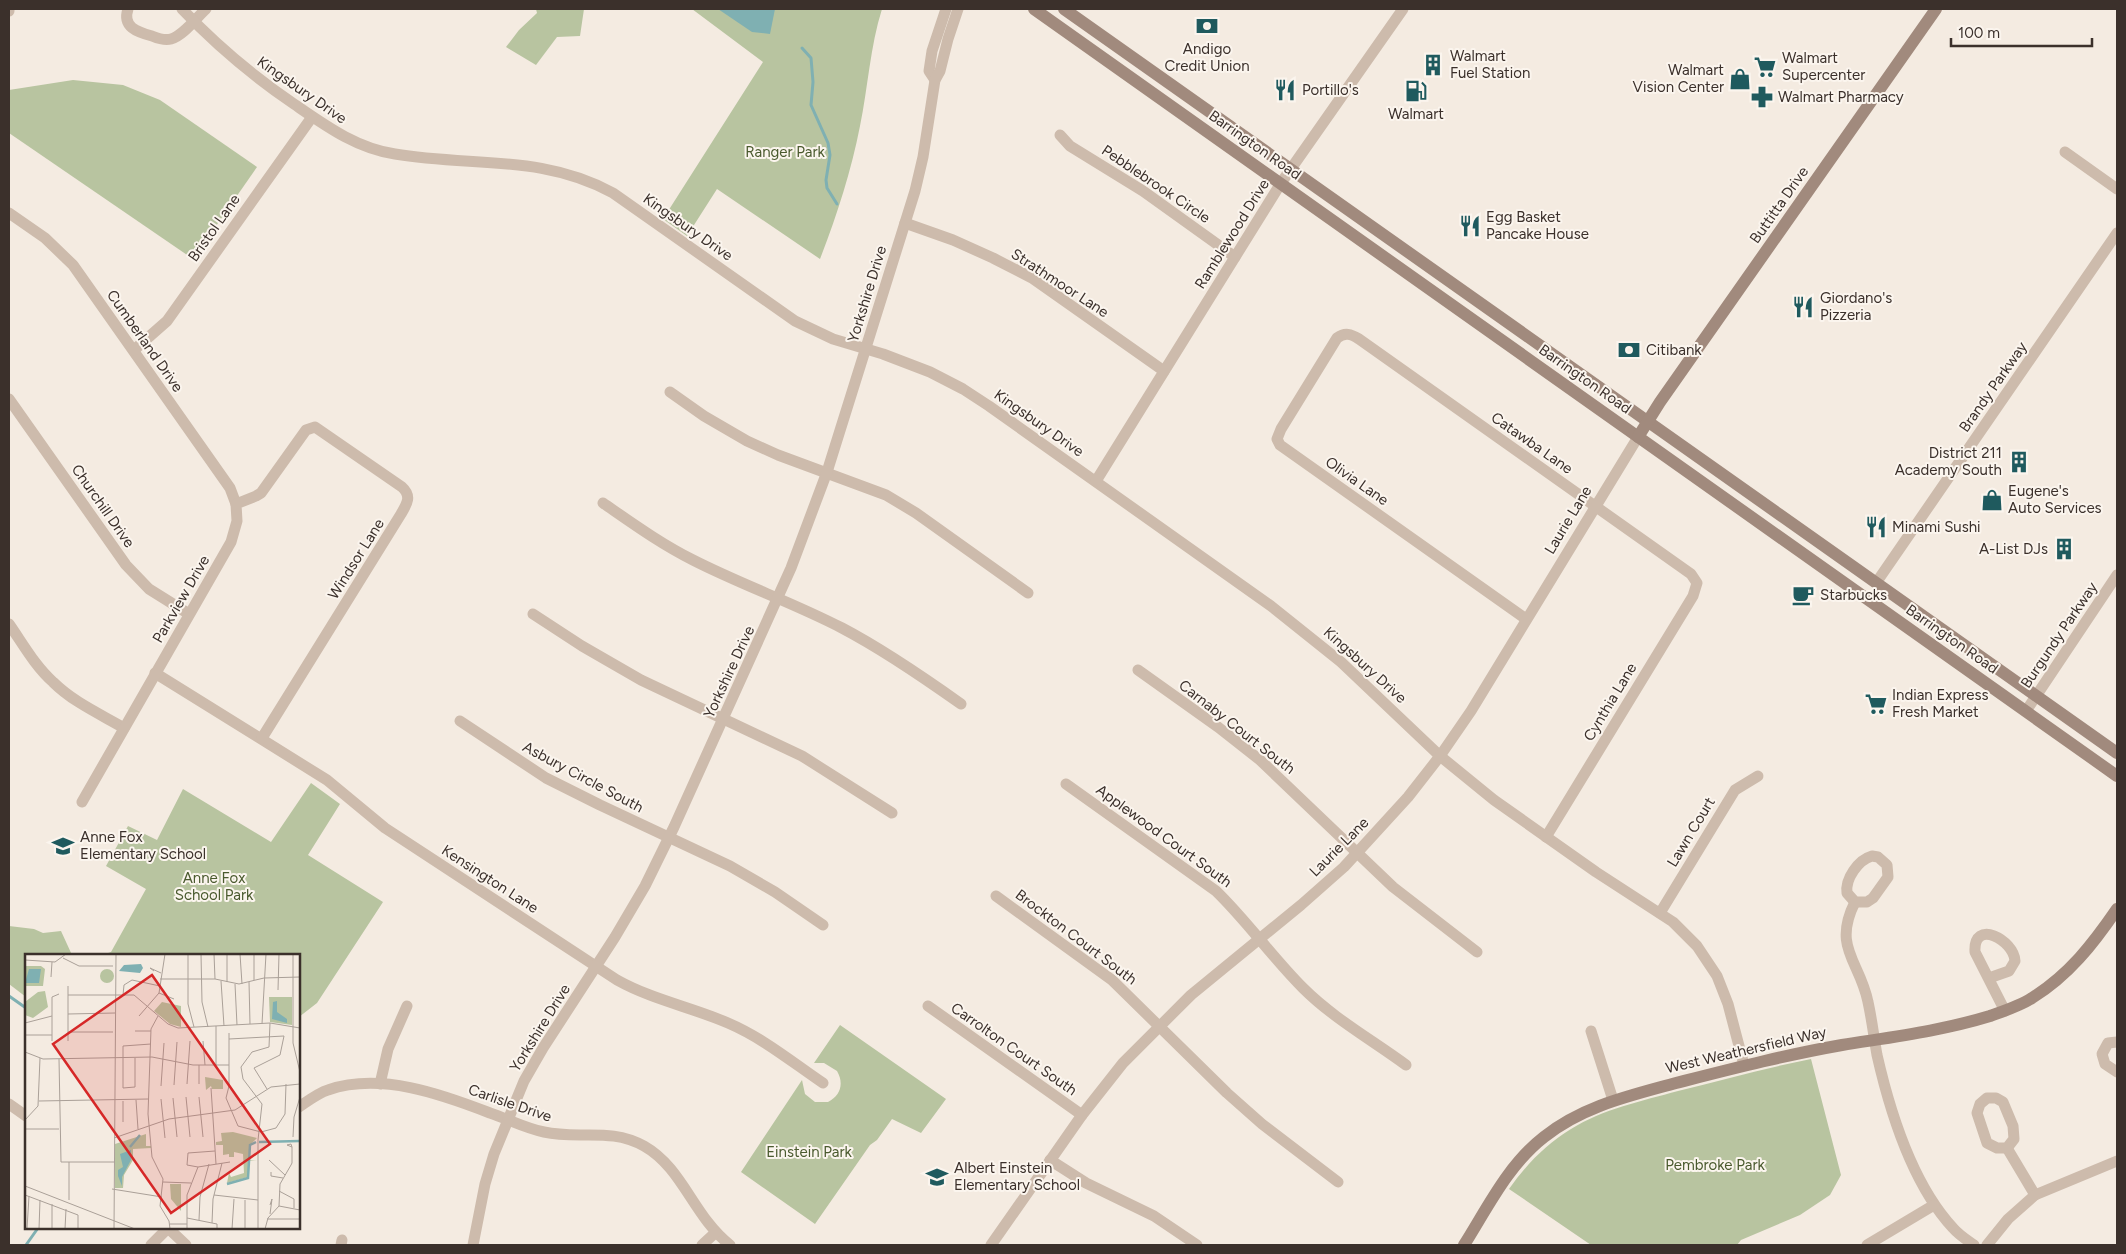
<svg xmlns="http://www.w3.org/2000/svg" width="2126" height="1254" font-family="Figtree,sans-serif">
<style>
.green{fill:#b8c4a0}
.water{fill:#7fb0b2}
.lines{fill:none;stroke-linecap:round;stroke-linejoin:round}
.stream{stroke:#7fb0b2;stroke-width:3}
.street{stroke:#cdbbac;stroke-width:11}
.secondary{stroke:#a18a7d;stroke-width:12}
.labels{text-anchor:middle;stroke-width:4;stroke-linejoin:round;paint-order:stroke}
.poi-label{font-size:15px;fill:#3b302b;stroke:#fbf5ee;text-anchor:start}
.street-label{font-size:15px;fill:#3b302b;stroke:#fbf5ee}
.park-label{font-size:15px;fill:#4a5a2e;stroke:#fbf5ee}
.inset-river{fill:none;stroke:#7fb0b2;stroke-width:2.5}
.inset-road{fill:none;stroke:#aaa098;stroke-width:1}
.view{fill:#d62828;fill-opacity:0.15;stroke:#d62828;stroke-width:2.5}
.inset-edge{fill:none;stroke:#3b302b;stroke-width:2.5}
</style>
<rect width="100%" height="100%" fill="#f4ebe1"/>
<g class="green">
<polygon points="536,9 584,9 580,36 557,37 536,65 506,47 519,30 537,13"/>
<path d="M692 9H882C870 47 868 87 860 126 851 172 837 215 820 259L717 189 687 236 663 219 763 62Z"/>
<polygon points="73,80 123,85 160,100 257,167 193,259 9,133 9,90"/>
<polygon points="311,783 340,804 308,855 383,902 317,1003 299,1017 299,955 102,955 111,952 146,889 106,866 128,826 157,840 183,789 271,842"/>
<polygon points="9,926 34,929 43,933 61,931 72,955 26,955 26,997 9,984"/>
<path d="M840 1025 946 1099 921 1133 892 1119 877 1140 870 1145 815 1224 741 1172 802 1080 805 1094 815 1102H828C841 1095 844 1083 837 1071L824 1063H814Z"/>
<path d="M1811 1059 1841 1175 1830 1195 1800 1215 1741 1240 1737 1245H1591L1509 1189C1526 1165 1546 1144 1571 1129 1603 1109 1642 1101 1678 1091 1722 1080 1766 1068 1811 1059Z"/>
</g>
<polygon class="water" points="718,9 775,9 770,34 752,32"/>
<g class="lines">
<g class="stream">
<polyline points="802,48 811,58 813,82 811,105 828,143 830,155 826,180 827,188 837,204"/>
<polyline points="9,996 26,1008"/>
<polyline points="26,1245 38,1228"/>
</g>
<g class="street">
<path d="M128 9C122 27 137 32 152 36 157 38 164 41 171 39 184 35 196 18 206 9"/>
<path d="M182 9C216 45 253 76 294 104 326 126 356 148 395 154 471 167 542 154 613 193L795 321 833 339 883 354 930 372 963 389 989 406 1271 606 1341 662 1440 756 1494 800 1596 872 1673 922 1697 946 1717 976 1728 1004 1744 1065"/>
<polyline points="9,11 9,9"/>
<polyline points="935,80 929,71 932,51 946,9"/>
<polyline points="1060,135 1070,146 1143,191 1235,257"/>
<polyline points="2065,152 2117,189"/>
<polyline points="9,213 45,238 73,265 230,488 236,504"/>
<polyline points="905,223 953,240 993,258 1032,278 1164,371"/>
<polyline points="134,350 167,321 312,117"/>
<polyline points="670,392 704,416 747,441 778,455 886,495 916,513 1028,593"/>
<polyline points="9,399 126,565 149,589 189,614"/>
<polyline points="1096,481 1281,183 1403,9"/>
<path d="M603 503C632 523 661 544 693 560 742 585 794 603 842 628 884 650 923 677 961 704"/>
<polyline points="1876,583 2117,233"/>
<polyline points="533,614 582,646 641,680 802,756 892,813"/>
<path d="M1526 619 1280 445 1277 439 1281 429 1337 338C1345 332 1351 334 1359 339L1691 574 1697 583 1693 596 1546 837"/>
<path d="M9 624C23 644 35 666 53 682 73 702 100 714 124 728"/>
<polyline points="1138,670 1218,727 1260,760 1393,887 1477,952"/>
<path d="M155 673 327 780 385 828 617 980C653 1000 691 1007 728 1023 763 1038 792 1062 823 1083"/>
<polyline points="2026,711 2117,575"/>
<polyline points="460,721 546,778 600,805 730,866 775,892 823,925"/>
<path d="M1066 784 1216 891C1247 921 1272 957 1303 988 1333 1018 1372 1040 1406 1065"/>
<path d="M82 802 231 542 237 521 236 504 256 496 261 493 306 430 315 427 402 487C412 496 407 504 401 514L262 738"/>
<path d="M1872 856 1878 857 1887 865 1888 877 1873 898 1867 902H1855L1847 893C1845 879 1858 860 1872 856Z"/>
<polyline points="996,896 1112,980 1227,1093 1262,1124 1338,1182"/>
<path d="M1855 902C1832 948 1860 961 1868 1002 1872 1020 1874 1038 1877 1055 1890 1112 1913 1185 1953 1228 1959 1235 1967 1240 1974 1245"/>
<polyline points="1660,913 1735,790 1758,776"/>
<path d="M1989 978 2009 971 2015 961C2014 940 1973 918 1975 952L2005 1011"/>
<polyline points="928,1006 1082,1115"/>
<polyline points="1591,1031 1613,1100"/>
<polyline points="2117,1042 2108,1043 2102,1054 2105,1064 2117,1072"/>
<polyline points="380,1084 388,1049 407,1006"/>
<polygon points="1987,1098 1996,1098 2003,1102 2013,1126 2014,1139 2007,1148 1997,1148 1987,1143 1977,1113 1980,1104"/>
<polyline points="9,1104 26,1116"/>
<path d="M299 1107C308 1101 318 1093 328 1090 380 1072 441 1094 490 1113 508 1119 525 1128 544 1132 579 1140 610 1127 644 1146 683 1168 693 1216 730 1245"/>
<polyline points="2007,1148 2035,1195"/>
<polyline points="1050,1160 1086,1183 1154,1216 1197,1245"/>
<polyline points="168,1228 186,1245"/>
<polyline points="151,1245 168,1228"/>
<polyline points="341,1245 342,1240"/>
<polyline points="473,1245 485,1184 494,1154 524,1081 543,1048 615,937 645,886 674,827 791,568 827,472 915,191 923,157 935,80 940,71 948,39 958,9"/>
<polyline points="702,1245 715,1233"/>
<polyline points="991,1245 1082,1115 1123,1063 1191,995 1301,905 1344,867 1408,797 1440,756 1471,711 1638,437"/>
<polyline points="1867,1245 1934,1205"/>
<polyline points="1987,1245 2008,1219 2035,1195 2117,1161"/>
</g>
<g class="secondary">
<polyline points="1034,9 2117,776"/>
<polyline points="1064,9 2117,753"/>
<polyline points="1638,437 1660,402 1936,9"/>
<path d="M1464 1245C1488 1207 1508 1165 1544 1137 1583 1106 1629 1096 1676 1083 1731 1069 1785 1055 1842 1045 1891 1037 1941 1031 1990 1016 2004 1011 2020 1006 2032 998 2069 975 2093 944 2117 909"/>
</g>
</g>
<defs>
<g id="bank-bare" transform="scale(1.725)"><path d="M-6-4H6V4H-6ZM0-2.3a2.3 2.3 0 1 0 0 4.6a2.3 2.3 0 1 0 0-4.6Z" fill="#1f5a5e" stroke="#fbf5ee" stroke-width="2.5" paint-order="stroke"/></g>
<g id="building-bare" transform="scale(1.725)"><path d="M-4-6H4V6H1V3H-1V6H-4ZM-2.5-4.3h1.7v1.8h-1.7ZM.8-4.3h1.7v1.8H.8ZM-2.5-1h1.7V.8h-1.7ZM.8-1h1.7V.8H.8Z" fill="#1f5a5e" stroke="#fbf5ee" stroke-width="2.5" paint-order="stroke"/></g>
<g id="supermarket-bare" transform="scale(1.725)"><path d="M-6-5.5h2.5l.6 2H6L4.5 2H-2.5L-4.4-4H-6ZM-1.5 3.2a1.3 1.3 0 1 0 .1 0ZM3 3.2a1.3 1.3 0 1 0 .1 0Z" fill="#1f5a5e" stroke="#fbf5ee" stroke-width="2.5" paint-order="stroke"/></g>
<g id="shop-bare" transform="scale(1.725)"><path d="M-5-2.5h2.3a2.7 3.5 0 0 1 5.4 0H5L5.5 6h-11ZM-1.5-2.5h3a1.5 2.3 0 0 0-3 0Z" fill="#1f5a5e" stroke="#fbf5ee" stroke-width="2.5" paint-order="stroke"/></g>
<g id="restaurant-bare" transform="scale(1.725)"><path d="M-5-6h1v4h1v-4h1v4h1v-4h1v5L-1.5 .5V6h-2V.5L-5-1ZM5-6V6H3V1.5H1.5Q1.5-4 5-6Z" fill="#1f5a5e" stroke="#fbf5ee" stroke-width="2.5" paint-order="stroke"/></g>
<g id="fuel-bare" transform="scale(1.725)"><path d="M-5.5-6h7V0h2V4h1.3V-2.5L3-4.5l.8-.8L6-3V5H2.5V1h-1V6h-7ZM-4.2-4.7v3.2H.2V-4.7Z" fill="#1f5a5e" stroke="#fbf5ee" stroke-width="2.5" paint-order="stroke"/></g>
<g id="pharmacy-bare" transform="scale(1.725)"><path d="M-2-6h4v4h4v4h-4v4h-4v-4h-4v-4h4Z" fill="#1f5a5e" stroke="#fbf5ee" stroke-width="2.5" paint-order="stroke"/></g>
<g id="cafe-bare" transform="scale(1.725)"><path d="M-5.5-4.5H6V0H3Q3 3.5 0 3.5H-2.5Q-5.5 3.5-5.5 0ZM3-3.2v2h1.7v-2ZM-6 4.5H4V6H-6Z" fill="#1f5a5e" stroke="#fbf5ee" stroke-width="2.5" paint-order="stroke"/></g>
<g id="school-bare" transform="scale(1.725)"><path d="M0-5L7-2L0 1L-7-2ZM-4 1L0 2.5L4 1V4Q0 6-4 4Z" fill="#1f5a5e" stroke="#fbf5ee" stroke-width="2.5" paint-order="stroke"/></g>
</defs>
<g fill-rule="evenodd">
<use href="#bank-bare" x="1207" y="26"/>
<use href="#building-bare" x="1433" y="65"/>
<use href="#supermarket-bare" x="1765" y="67"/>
<use href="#shop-bare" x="1740" y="79"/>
<use href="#restaurant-bare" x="1285" y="90"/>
<use href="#fuel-bare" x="1416" y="91"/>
<use href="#pharmacy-bare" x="1762" y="97"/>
<use href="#restaurant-bare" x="1470" y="226"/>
<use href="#restaurant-bare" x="1803" y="307"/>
<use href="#bank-bare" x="1629" y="350"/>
<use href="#building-bare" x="2019" y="462"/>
<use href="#shop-bare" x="1992" y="500"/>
<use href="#restaurant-bare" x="1876" y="527"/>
<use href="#building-bare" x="2064" y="549"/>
<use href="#cafe-bare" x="1803" y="595"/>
<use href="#supermarket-bare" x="1876" y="704"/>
<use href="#school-bare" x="63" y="846"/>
<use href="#school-bare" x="937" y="1177"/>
</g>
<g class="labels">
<g class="poi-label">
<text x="1207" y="54" text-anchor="middle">Andigo<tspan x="1207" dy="17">Credit Union</tspan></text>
<text x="1450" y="61">Walmart<tspan x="1450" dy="17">Fuel Station</tspan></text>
<text x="1782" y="63">Walmart<tspan x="1782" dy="17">Supercenter</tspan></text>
<text x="1724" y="75" text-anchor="end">Walmart<tspan x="1724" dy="17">Vision Center</tspan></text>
<text x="1302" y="95">Portillo's</text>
<text x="1778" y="102">Walmart Pharmacy</text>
<text x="1416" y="119" text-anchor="middle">Walmart</text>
<text x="1486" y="222">Egg Basket<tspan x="1486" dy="17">Pancake House</tspan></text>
<text x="1820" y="303">Giordano's<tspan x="1820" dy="17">Pizzeria</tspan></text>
<text x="1646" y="355">Citibank</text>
<text x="2002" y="458" text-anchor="end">District 211<tspan x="2002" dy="17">Academy South</tspan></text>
<text x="2008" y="496">Eugene's<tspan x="2008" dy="17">Auto Services</tspan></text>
<text x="1892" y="532">Minami Sushi</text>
<text x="2048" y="554" text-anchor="end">A-List DJs</text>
<text x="1820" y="600">Starbucks</text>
<text x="1892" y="700">Indian Express<tspan x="1892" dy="17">Fresh Market</tspan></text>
<text x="80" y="842">Anne Fox<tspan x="80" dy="17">Elementary School</tspan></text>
<text x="954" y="1173">Albert Einstein<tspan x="954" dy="17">Elementary School</tspan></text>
</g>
<g class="street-label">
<text transform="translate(302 90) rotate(35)" y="5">Kingsbury Drive</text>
<text transform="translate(1255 145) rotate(35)" y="5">Barrington Road</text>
<text transform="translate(1156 184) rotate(34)" y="5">Pebblebrook Circle</text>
<text transform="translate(1779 205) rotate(-55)" y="5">Buttitta Drive</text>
<text transform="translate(688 227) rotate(35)" y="5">Kingsbury Drive</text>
<text transform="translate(214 228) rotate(-55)" y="5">Bristol Lane</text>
<text transform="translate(1232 234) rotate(-58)" y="5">Ramblewood Drive</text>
<text transform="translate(1060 283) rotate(33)" y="5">Strathmoor Lane</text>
<text transform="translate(867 294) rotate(-73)" y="5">Yorkshire Drive</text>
<text transform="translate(145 341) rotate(55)" y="5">Cumberland Drive</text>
<text transform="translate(1585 379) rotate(35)" y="5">Barrington Road</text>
<text transform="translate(1993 387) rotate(-55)" y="5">Brandy Parkway</text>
<text transform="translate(1039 423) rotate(35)" y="5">Kingsbury Drive</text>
<text transform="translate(1532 443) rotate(35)" y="5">Catawba Lane</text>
<text transform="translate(1357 481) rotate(35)" y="5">Olivia Lane</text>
<text transform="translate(103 506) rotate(55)" y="5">Churchill Drive</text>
<text transform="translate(1568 520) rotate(-59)" y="5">Laurie Lane</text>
<text transform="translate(356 559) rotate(-58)" y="5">Windsor Lane</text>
<text transform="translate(181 599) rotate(-60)" y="5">Parkview Drive</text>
<text transform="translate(2059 635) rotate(-56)" y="5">Burgundy Parkway</text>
<text transform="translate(1952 639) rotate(35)" y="5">Barrington Road</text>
<text transform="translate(1365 665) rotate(42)" y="5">Kingsbury Drive</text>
<text transform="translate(729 672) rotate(-65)" y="5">Yorkshire Drive</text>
<text transform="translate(1610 702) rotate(-59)" y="5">Cynthia Lane</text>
<text transform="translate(1237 727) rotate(38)" y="5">Carnaby Court South</text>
<text transform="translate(583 777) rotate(28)" y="5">Asbury Circle South</text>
<text transform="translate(1691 832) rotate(-59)" y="5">Lawn Court</text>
<text transform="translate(1164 836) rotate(36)" y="5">Applewood Court South</text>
<text transform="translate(1339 847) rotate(-45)" y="5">Laurie Lane</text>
<text transform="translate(490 879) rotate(33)" y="5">Kensington Lane</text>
<text transform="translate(1076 937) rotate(37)" y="5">Brockton Court South</text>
<text transform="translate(540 1028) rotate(-58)" y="5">Yorkshire Drive</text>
<text transform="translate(1014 1049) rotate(35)" y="5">Carrolton Court South</text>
<text transform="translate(1746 1050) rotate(-13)" y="5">West Weathersfield Way</text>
<text transform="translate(510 1103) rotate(19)" y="5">Carlisle Drive</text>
</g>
<g class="park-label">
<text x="785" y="157">Ranger Park</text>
<text x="214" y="883">Anne Fox<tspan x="214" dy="17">School Park</tspan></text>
<text x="809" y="1157">Einstein Park</text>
<text x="1715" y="1170">Pembroke Park</text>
</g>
</g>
<g transform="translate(25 954)">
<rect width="275" height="275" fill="#f4ebe1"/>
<path d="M0 12H16L20 15 18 32H0ZM75 22a7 7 0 1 1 14 0a7 7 0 1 1-14 0ZM20 37 23 53 8 64 0 61V48L13 38ZM244 43H267V71L245 68ZM137 48 156 52V73L145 70 129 57ZM180 123 198 126V135H187L186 132 181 136ZM208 178 232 184 225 191 223 206 232 207H223V223L202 229 204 219 206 223 219 219 218 200 209 198V203H204V200L198 201V191H191V188L197 187 196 179ZM121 180V192H126V194L108 195V206L99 221 98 234H90V190ZM145 230H156V257L146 245Z" fill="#b8c4a0"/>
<path d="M116 10 118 14 115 19 94 17 99 11ZM4 15H16L14 29H0ZM252 47V58L262 65V69L247 65 248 48ZM106 196V206L97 223V232L93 222V216L98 213 95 200Z" fill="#7fb0b2"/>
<path class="inset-river" d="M234 188 275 187M105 193 115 181M202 230 223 224 225 191 231 188"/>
<path class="inset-road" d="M163 0V50L169 73M176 0 177 48 183 73M189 0 190 25M202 0V28M215 0 217 30M229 0V26M268 0V89L275 118M38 4 54 12H88M0 6 30 8 41 0M129 17 125 14 136 19M26 23 27 8M135 25H190L214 30 239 24 275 23M196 27 199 72M224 28 225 70M210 30 212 71M43 32V87M253 36 254 0M134 39 149 45M43 41H109L143 70 153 74 245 69 275 74M98 41 99 31 107 26 135 32M43 60 90 59M114 62 134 39 140 0M133 62 126 75 123 160 127 203 138 225 135 252 144 267 145 275M0 69 27 62M237 70 241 0M110 77H126M43 78H88M204 79V132L201 144 213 172 236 178 251 174 260 160 261 130M0 81H27M204 85 259 82 255 101 229 114 242 135M27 87V43L34 40M178 87 180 111M0 98 18 105 127 103 168 111H204M110 104V133L98 134V92L126 90M34 105 36 208H89M191 111V72M162 130 165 87M174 130V111M149 131 152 88M136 132 139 89M186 134 191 210M161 143 165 183M174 143 178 183M148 144 152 183M136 145 140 184M111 146 113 175M14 147 123 145M98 147V168M0 166 13 152 15 104M0 175H34M268 183 269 163 275 143M89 184 144 165 210 156 246 133 275 130M190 197 163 199 162 211 173 213 205 208M244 206 260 221M44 208V246M246 218V222L258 224M138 228 166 229M0 232 110 275M87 235 137 243M254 237 269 245V254M0 241 53 261V275M189 241 233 246M245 251 247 245 245 260M254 252 275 256M162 264 192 270V275M242 265H275M174 266 175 243 184 210M187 269 188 245 197 209M145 270H162M2 275 4 242M14 275 15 246M27 275V250M40 275 41 255M89 275 91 0M162 275V241L173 213M207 275 209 245M220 275V246M233 275V186L237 150 218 125 216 113 227 98 244 93 245 69M240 275 243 264 254 252 255 230 266 211 267 209V193L266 190 262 191 267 193"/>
<path class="view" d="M127 21 245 190 146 259 28 90Z"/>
<rect width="275" height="275" class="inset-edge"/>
</g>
<rect width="2126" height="1254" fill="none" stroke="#3b302b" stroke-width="20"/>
<path d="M1951 38v8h141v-8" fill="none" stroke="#3b302b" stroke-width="2.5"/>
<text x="1958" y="38" font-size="15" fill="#3b302b" stroke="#fbf5ee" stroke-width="4" paint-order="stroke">100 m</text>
</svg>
